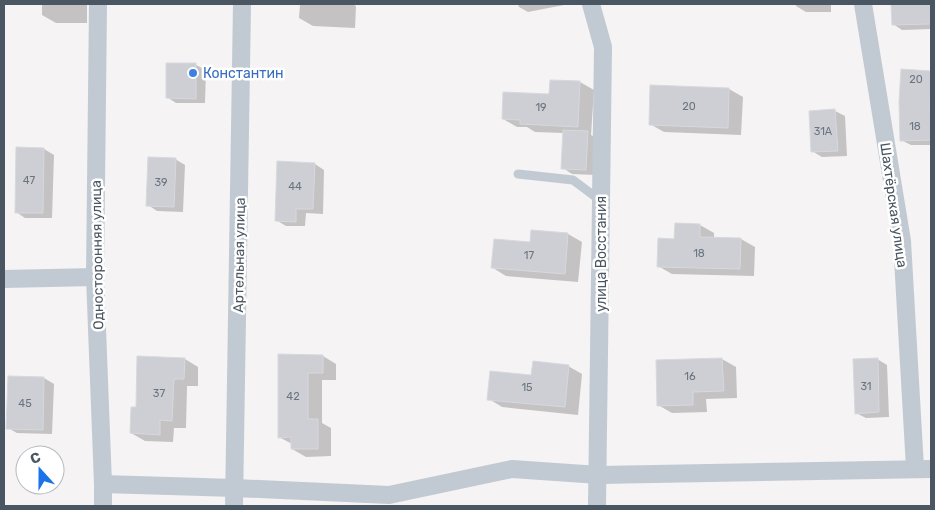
<svg xmlns="http://www.w3.org/2000/svg" width="935" height="510" font-family="Rubik,sans-serif">
<style>
.shadow{fill:#0003}
.building{fill:#cdcfd5;stroke:#d7d9de}
.lines{fill:none;stroke-linecap:round;stroke-linejoin:round}
.service{stroke:#c1cad2;stroke-width:9}
.minor{stroke:#c1cad2;stroke-width:18}
.shop-dot{fill:#3f7fe0;stroke:#fff;stroke-width:2}
.labels{text-anchor:middle;stroke-width:5;stroke-linejoin:round;paint-order:stroke}
.number-label{font-size:11px;fill:#6b747e}
.shop-label{font-size:14px;fill:#366cbe;stroke:#fff;text-anchor:start}
.street-label{font-size:14px;fill:#4a5661;stroke:#fff}
</style>
<rect width="100%" height="100%" fill="#f5f3f3"/>
<g class="shadow">
<polygon points="42,4 87,4 87,23 56,23 42,15"/>
<polygon points="300,4 352,4 356,6 355,28 313,26 299,18"/>
<polygon points="518,4 564,4 564,5 528,12 519,7"/>
<polygon points="796,4 831,4 831,12 806,12 796,6"/>
<polygon points="892,4 931,4 931,29 902,30 893,24"/>
<polygon points="196,65 206,70 205,103 176,103 167,97"/>
<polygon points="902,70 931,72 931,145 911,145 901,140"/>
<polygon points="580,82 594,90 591,135 597,138 596,175 572,174 563,168 564,133 535,132 527,127 517,127 503,119"/>
<polygon points="729,89 743,97 741,135 664,132 650,124"/>
<polygon points="835,111 845,116 847,156 822,157 812,151 810,112"/>
<polygon points="17,149 44,149 54,155 52,218 25,218 16,212"/>
<polygon points="175,159 185,165 183,212 157,211 148,205"/>
<polygon points="315,164 324,170 323,214 306,213 305,226 286,226 276,220"/>
<polygon points="700,225 714,233 714,239 741,239 755,247 754,276 672,274 658,266 675,240"/>
<polygon points="568,234 582,242 578,282 506,276 493,268 531,244"/>
<polygon points="279,356 323,356 336,364 336,380 322,380 322,423 331,428 331,456 306,457 292,449 292,444 279,437"/>
<polygon points="185,359 198,367 198,386 187,386 186,428 174,428 173,442 145,441 131,433 137,408"/>
<polygon points="722,359 736,367 737,398 706,399 707,412 672,413 658,405 657,361"/>
<polygon points="877,359 887,365 889,417 866,418 856,413"/>
<polygon points="568,366 582,374 578,415 502,407 489,399 532,376"/>
<polygon points="9,377 44,378 54,384 52,434 17,433 8,428"/>
</g>
<g class="building">
<polygon points="891,4 931,4 931,24 892,25"/>
<polygon points="166,63 196,63 196,99 166,98"/>
<polygon points="901,69 931,71 930,111 931,111 931,140 900,141 899,101"/>
<polygon points="550,80 580,81 578,127 520,124 520,120 502,119 503,92 549,94"/>
<polygon points="650,85 729,88 728,128 649,125"/>
<polygon points="835,109 838,151 811,152 809,111"/>
<polygon points="563,130 588,131 586,170 561,169"/>
<polygon points="16,147 44,148 43,213 15,213"/>
<polygon points="148,157 176,158 174,207 146,206"/>
<polygon points="277,161 315,163 313,209 296,209 296,222 275,221"/>
<polygon points="675,223 700,224 700,237 741,238 740,269 657,267 658,238 674,239"/>
<polygon points="531,230 568,233 565,274 491,268 494,239 530,242"/>
<polygon points="278,354 323,355 323,373 308,373 308,419 318,419 318,449 291,449 291,437 278,438"/>
<polygon points="137,356 185,358 184,379 174,379 172,421 160,420 160,435 130,433 131,407 136,407"/>
<polygon points="722,358 724,391 693,392 693,405 657,406 656,360"/>
<polygon points="878,358 879,412 855,414 853,359"/>
<polygon points="533,361 569,365 565,407 487,400 490,371 531,375"/>
<polygon points="8,376 44,377 43,430 6,429"/>
</g>
<g class="lines">
<polyline class="service" points="518,174 573,180 601,201"/>
<g class="minor">
<polyline points="98,4 95,277 103,484 103,506"/>
<polyline points="591,4 603,47 597,506"/>
<polyline points="863,4 902,241 915,468"/>
<polyline points="4,279 95,277"/>
<polyline points="103,484 235,488 389,495 512,469 599,475 931,469"/>
<polyline points="234,506 242,4"/>
</g>
</g>
<circle class="shop-dot" cx="193" cy="73" r="5"/>
<g class="labels">
<g class="number-label">
<text x="916" y="83">20</text>
<text x="689" y="110">20</text>
<text x="541" y="111">19</text>
<text x="915" y="130">18</text>
<text x="823" y="135">31А</text>
<text x="29" y="184">47</text>
<text x="161" y="186">39</text>
<text x="295" y="190">44</text>
<text x="699" y="257">18</text>
<text x="529" y="259">17</text>
<text x="690" y="380">16</text>
<text x="866" y="390">31</text>
<text x="527" y="391">15</text>
<text x="159" y="397">37</text>
<text x="293" y="400">42</text>
<text x="25" y="407">45</text>
</g>
<g class="shop-label">
<text x="203" y="78">Константин</text>
</g>
<g class="street-label">
<text transform="translate(894 205) rotate(82)" y="5">Шахтёрская улица</text>
<text transform="translate(601 254) rotate(-90)" y="5">улица Восстания</text>
<text transform="translate(97 255) rotate(-91)" y="5">Односторонняя улица</text>
<text transform="translate(239 255) rotate(-89)" y="5">Артельная улица</text>
</g>
</g>
<rect width="935" height="510" fill="none" stroke="#4a5661" stroke-width="10"/>
<g transform="translate(40 470) rotate(339)"><circle r="24" fill="#ffffff" stroke="#b7bbc0"/>
<path d="M0-4L9 19L0 12L-9 19Z" fill="#1a73e8"/>
<text y="-8" font-size="14" font-weight="bold" text-anchor="middle" fill="#4a5661">С</text>
</g>
</svg>
